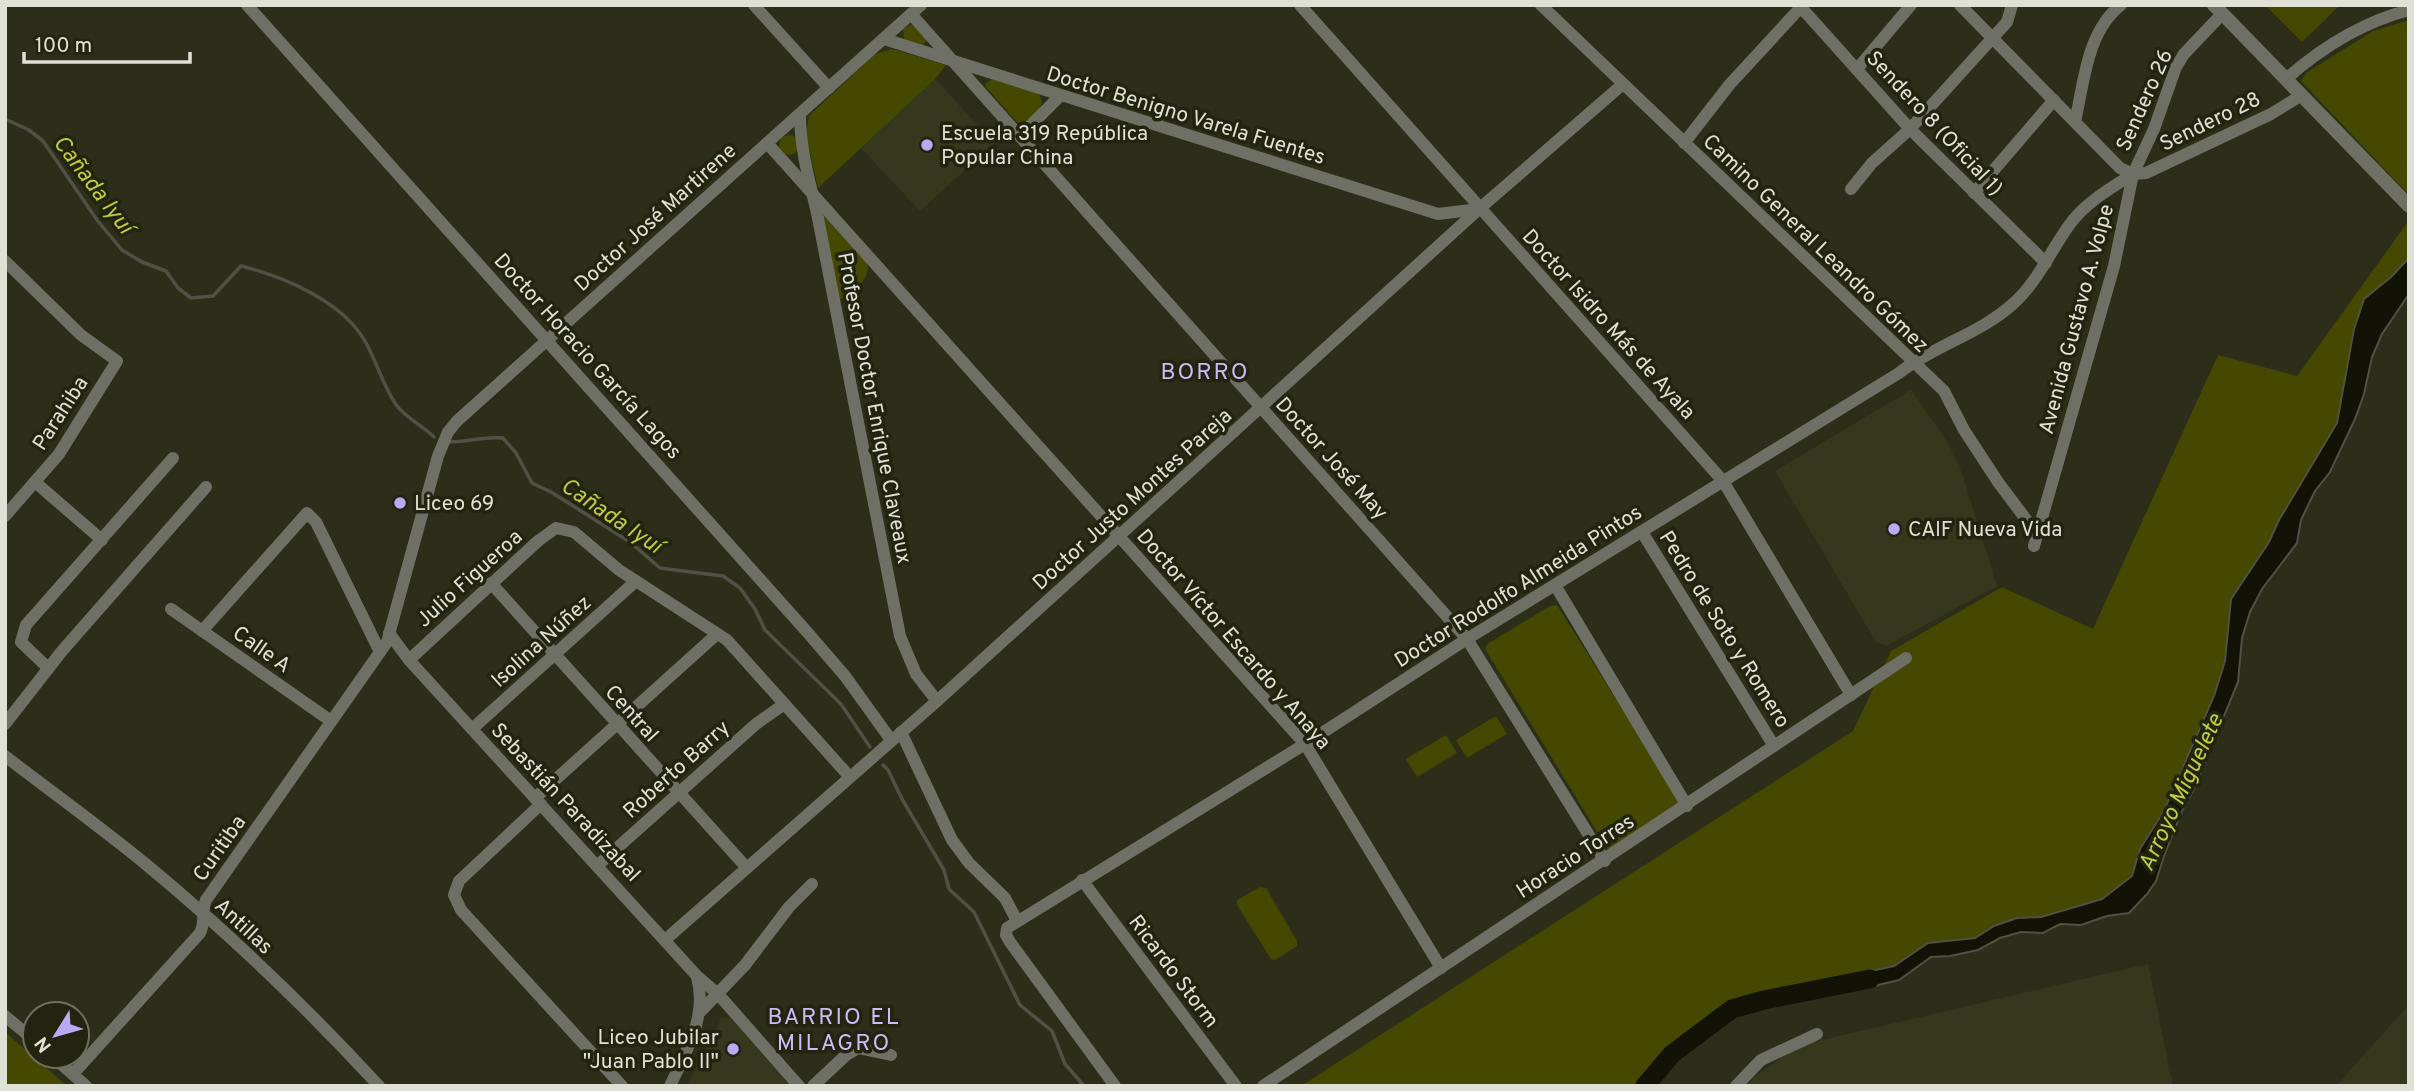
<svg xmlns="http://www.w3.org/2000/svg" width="2414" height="1091" font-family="Overpass,sans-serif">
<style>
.built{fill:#36381e}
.green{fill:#444800}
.water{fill:#121306;stroke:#505144;stroke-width:2}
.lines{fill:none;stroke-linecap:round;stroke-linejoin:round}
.stream{stroke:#505144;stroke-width:3.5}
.river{stroke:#121306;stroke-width:19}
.minor{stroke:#6e6f65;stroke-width:12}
.tertiary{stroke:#6e6f65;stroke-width:14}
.poi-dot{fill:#baaaf6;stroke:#222410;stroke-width:2.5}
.labels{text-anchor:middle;stroke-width:7;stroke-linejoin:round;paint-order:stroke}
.street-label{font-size:21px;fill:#dfe1d4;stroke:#222410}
.poi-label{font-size:21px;fill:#dfe1d4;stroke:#222410;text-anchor:start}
.water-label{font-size:23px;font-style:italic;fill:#c1cb40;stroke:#222410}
.neighbourhood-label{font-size:23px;letter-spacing:2px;fill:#c8bdf6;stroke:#222410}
</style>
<rect width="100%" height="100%" fill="#2c2e19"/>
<g class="built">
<polygon points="935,79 994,143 920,211 861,148"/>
<polygon points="1911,390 1945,438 1961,470 1997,586 1886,646 1876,642 1775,471"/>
<polygon points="2148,964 2173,1086 1746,1086 1757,1075 1781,1058 1809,1043"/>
<polygon points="2409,1005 2409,1086 2336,1086"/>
<polygon points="721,1018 733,1018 794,1086 687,1086"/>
</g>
<g class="green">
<polygon points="2265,5 2340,5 2302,42"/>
<polygon points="2409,20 2409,195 2301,81 2306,73 2373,31"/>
<polygon points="912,24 927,40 922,46 904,39 903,29"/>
<polygon points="892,49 946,65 935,79 818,188 806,136 809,116 875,54"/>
<polygon points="992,79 1039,94 1042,102 1040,109 1026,123 1017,122 986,87 985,84"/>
<circle cx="789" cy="145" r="10"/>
<path d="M825 214 867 262C872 278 854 290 842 299H839L824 217Z"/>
<polygon points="2407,223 2409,225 2409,258 2391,277 2364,299 2354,329 2337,423 2279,520 2269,542 2231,599 2225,661 2214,696 2164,811 2140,849 2132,876 2102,899 2041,917 2017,918 1994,926 1975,938 1928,943 1894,966 1857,974 1843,983 1812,991 1764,1000 1732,1009 1672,1054 1645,1086 1301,1086 1853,731 1891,651 2002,587 2093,629 2218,355 2297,376"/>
<polygon points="1557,605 1681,803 1609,851 1485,649 1487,644 1550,606"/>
<polygon points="1496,716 1507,734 1467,758 1456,740"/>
<polygon points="1446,735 1457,753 1417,777 1406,759"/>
<polygon points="1260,887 1266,888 1297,941 1297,946 1275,960 1271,959 1237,905 1237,900"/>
<polygon points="5,1032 67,1086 5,1086"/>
</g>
<polygon class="water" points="2409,258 2409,294 2382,334 2372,357 2364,394 2355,419 2330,472 2315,491 2301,520 2297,543 2262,589 2250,612 2242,638 2238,682 2193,791 2182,811 2164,856 2156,881 2147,894 2129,913 2107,916 2081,925 2060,924 2043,933 2021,932 2000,938 1978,950 1950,956 1931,957 1899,980 1870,987 1843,983 1857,974 1894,966 1928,943 1975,938 1994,926 2017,918 2041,917 2102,899 2132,876 2140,849 2164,811 2214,696 2225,661 2231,599 2269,542 2279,520 2337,423 2354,329 2364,299 2391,277"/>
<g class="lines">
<g class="stream">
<path d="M5 119 29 130 43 141 97 220 122 250 142 262 166 271 178 288 191 298 213 296 241 266C285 277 344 302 366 343 377 363 384 388 397 406 404 416 424 427 434 437"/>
<path d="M449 442C468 442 484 436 503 438L516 453 532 483 551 492 630 542 660 568 723 576 740 588 755 609 765 630 841 704 870 747"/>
<polyline points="883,765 888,770 902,799 944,870 949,889 974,912 1020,1005 1052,1031 1065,1064 1084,1086"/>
</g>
<polyline class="river" points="1645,1086 1672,1054 1732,1009 1764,1000 1870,979"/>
<g class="minor">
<polyline points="247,5 808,633 845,676 891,740"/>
<polyline points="754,5 829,88"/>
<polyline points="1300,5 1723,481 1851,695"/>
<polyline points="1541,5 1944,391 1964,430 1998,482 2028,522 2038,529"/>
<polyline points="1799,5 1910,129 2046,263"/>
<polyline points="1960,5 2120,168 2133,174 2146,173 2271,114 2302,95"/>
<polyline points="911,14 1467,639 1605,861"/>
<polyline points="884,39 1438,214 1479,209"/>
<polyline points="1857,69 1911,5"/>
<path d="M2286 79C2321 48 2363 22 2409 10"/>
<path d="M800 114C800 148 809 180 817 213L900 636 916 674 937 701"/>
<path d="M2075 122C2084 82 2087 31 2121 5"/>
<polyline points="1020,136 1060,96"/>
<polyline points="767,143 1305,744 1441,968"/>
<polyline points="1684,143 1730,84 1801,7"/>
<polyline points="1851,189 1872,163 1910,129 2007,22 2012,5"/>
<polyline points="1974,193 2054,100"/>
<polyline points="5,261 81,335 117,361 59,454 5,516"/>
<polyline points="35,482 102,540"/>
<polyline points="1642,532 1774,746"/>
<polyline points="2034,546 2114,266 2133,174 2154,129 2176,67 2184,54 2222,14"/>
<polyline points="491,583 746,867"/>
<polyline points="1555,585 1687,806"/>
<polyline points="171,609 331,721"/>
<polyline points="202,631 307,513 316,522 380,652"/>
<polyline points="389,633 409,660 697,976 718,994 799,1086"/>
<polyline points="409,660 538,541 556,528 574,532 619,570 727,640 849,776"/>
<polyline points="48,668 21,642 26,625 173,458"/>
<polyline points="5,724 62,651 206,487"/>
<polyline points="472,729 636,581"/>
<polyline points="901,732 952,840 969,863 1005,898 1017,921"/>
<path d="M5 756C53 793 102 828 148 866 230 934 307 1008 379 1086"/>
<polyline points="535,798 717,634"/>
<polyline points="541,804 459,881 454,895 461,910 622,1086"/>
<polyline points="598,865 756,724 783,705"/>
<polyline points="1082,880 1236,1086"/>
<polyline points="665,940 937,701 1479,209 1623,84"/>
<polyline points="701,1011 745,965 789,907 812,884"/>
<polyline points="5,1016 35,1041"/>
<polyline points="52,1056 86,1086"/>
<path d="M73 1074 200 933C206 922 201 911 206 900L387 642 438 456 448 432 457 421 921 5"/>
<path d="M670 1086C686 1051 708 1016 697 977"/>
<polyline points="813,1086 845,1056 858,1048 891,1055"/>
<path d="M1115 1086 1010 942 1006 935 1007 928 1305 744 1467 639 1899 373C1935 345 1980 334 2014 303 2038 281 2051 250 2070 224 2086 202 2111 188 2133 174"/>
<path d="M1263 1086C1478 944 1692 801 1906 658"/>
<polyline points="1736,1086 1761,1060 1817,1034"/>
</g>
<polyline class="tertiary" points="2214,5 2409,206"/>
</g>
<g class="poi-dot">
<circle cx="927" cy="145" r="7"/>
<circle cx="400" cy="503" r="7"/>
<circle cx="1894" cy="529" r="7"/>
<circle cx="733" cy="1049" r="7"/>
</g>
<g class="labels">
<g class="street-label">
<text transform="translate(2144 100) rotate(-66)" y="7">Sendero 26</text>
<text transform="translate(1186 115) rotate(17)" y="7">Doctor Benigno Varela Fuentes</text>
<text transform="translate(2210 121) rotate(-26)" y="7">Sendero 28</text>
<text transform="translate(1935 123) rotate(47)" y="7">Sendero 8 (Oficial 1)</text>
<text transform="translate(655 217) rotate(-42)" y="7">Doctor José Martirene</text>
<text transform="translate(1816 243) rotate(44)" y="7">Camino General Leandro Gómez</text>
<text transform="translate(2076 319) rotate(-75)" y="7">Avenida Gustavo A. Volpe</text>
<text transform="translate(1609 324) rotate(48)" y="7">Doctor Isidro Más de Ayala</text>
<text transform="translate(588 356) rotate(48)" y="7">Doctor Horacio García Lagos</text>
<text transform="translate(875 408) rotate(79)" y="7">Profesor Doctor Enrique Claveaux</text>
<text transform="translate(60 413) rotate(-57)" y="7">Parahiba</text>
<text transform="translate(1332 458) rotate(48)" y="7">Doctor José May</text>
<text transform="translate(1132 499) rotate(-42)" y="7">Doctor Justo Montes Pareja</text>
<text transform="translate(469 578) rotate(-42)" y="7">Julio Figueroa</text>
<text transform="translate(1518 586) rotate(-32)" y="7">Doctor Rodolfo Almeida Pintos</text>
<text transform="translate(1725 629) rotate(58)" y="7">Pedro de Soto y Romero</text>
<text transform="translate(1234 639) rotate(49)" y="7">Doctor Víctor Escardo y Anaya</text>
<text transform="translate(541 641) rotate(-42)" y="7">Isolina Núñez</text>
<text transform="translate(262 649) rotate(35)" y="7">Calle A</text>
<text transform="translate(632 713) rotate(48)" y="7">Central</text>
<text transform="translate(676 769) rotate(-42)" y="7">Roberto Barry</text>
<text transform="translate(566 802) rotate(47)" y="7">Sebastián Paradizabal</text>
<text transform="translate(219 848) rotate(-55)" y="7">Curitiba</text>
<text transform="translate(1575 856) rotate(-33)" y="7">Horacio Torres</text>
<text transform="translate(244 926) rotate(43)" y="7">Antillas</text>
<text transform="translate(1174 971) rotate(53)" y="7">Ricardo Storm</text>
</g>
<g class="poi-label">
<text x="941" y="140">Escuela 319 República<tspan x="941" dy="24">Popular China</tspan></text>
<text x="414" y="510">Liceo 69</text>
<text x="1908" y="536">CAIF Nueva Vida</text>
<text x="719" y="1044" text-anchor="end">Liceo Jubilar<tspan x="719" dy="24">"Juan Pablo II"</tspan></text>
</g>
<g class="water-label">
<text transform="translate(94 184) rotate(53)" y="8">Cañada Iyuí</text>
<text transform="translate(612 515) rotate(34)" y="8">Cañada Iyuí</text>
<text transform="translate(2180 792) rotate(-65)" y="8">Arroyo Miguelete</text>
</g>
<g class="neighbourhood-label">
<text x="1205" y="379">BORRO</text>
<text x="834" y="1024">BARRIO EL<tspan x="834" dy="26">MILAGRO</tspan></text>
</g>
</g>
<rect width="2414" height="1091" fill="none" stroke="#dfe1d4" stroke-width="14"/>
<g transform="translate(56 1035) rotate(233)"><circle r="33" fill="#222410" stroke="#6e705e" stroke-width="2"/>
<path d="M0-5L12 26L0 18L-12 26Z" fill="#baaaf6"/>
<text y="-10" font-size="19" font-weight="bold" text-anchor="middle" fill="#dfe1d4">N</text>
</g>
<path d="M24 52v10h166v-10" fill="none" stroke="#dfe1d4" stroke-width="3.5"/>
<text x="35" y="52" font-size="21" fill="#dfe1d4" stroke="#222410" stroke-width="5" paint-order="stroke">100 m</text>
</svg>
